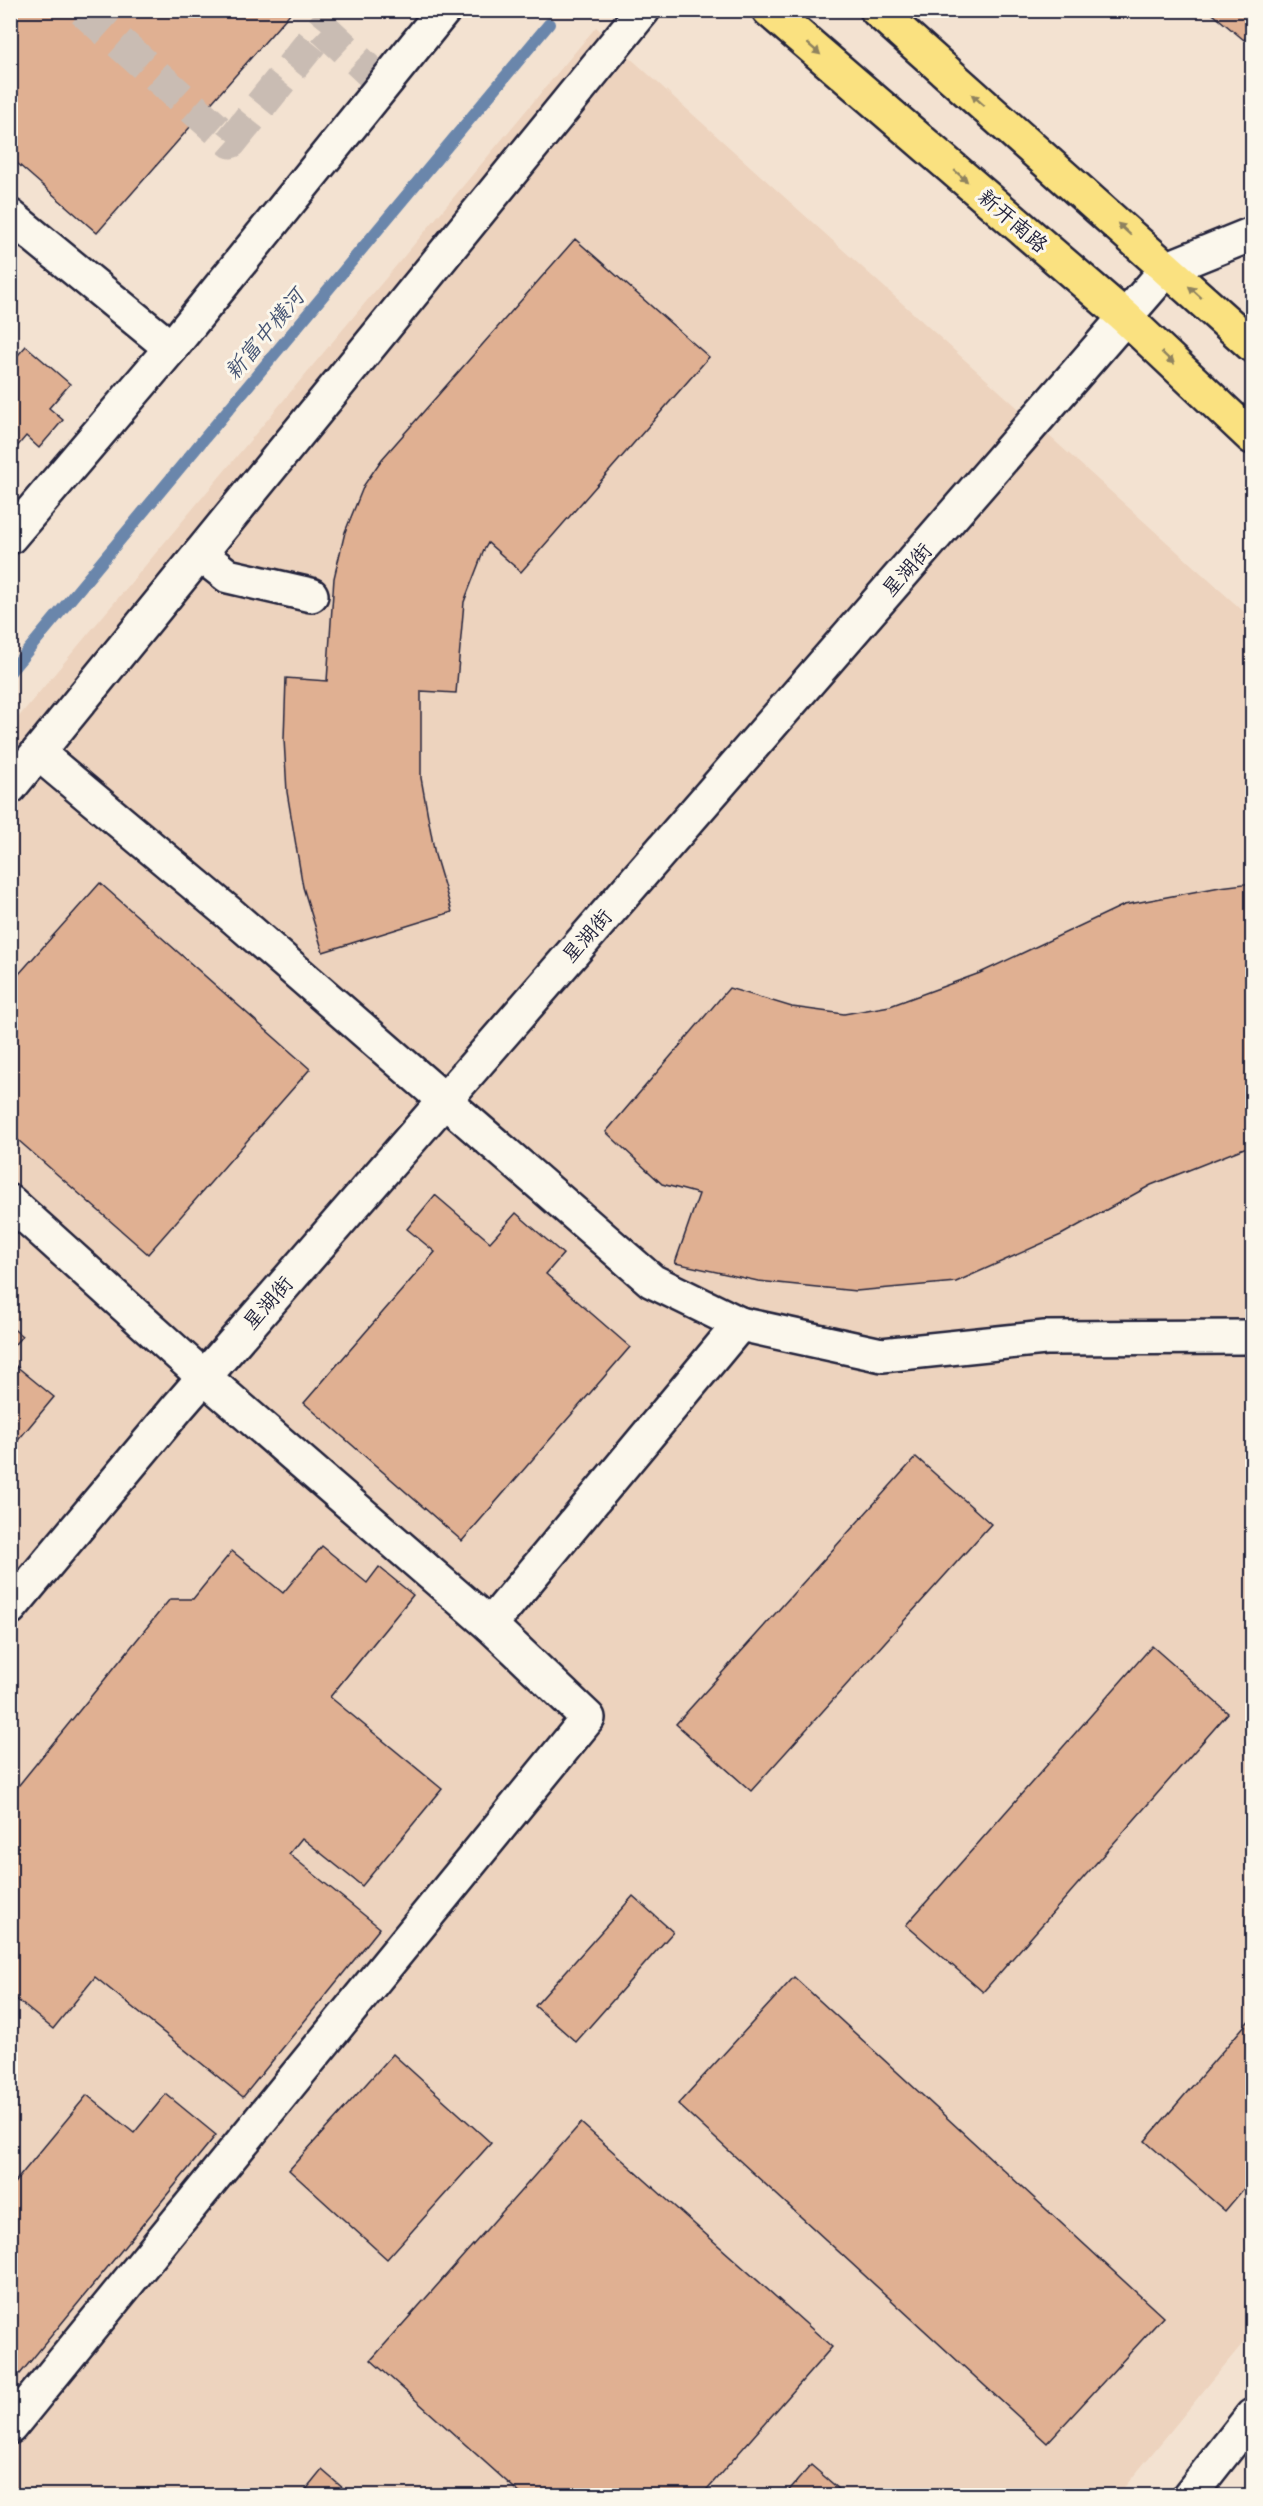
<svg xmlns="http://www.w3.org/2000/svg" width="1263" height="2506" font-family="'Playpen Sans','LXGW WenKai TC',sans-serif">
<style>
.built{fill:#edd3be}
.lines{fill:none;stroke-linecap:round;stroke-linejoin:round}
.stream{stroke:#6b86ab;stroke-width:12}
.building{fill:#e0b092;stroke:#22223b;stroke-width:1.5}
.minor-tunnel{stroke:#c9bcb3;stroke-width:33;stroke-dasharray:33 16;stroke-linecap:butt}
.minor-casing{stroke:#22223b;stroke-width:38}
.major-casing{stroke:#22223b;stroke-width:38}
.minor{stroke:#fbf7ec;stroke-width:33}
.major{stroke:#fae180;stroke-width:33}
.oneway{fill:#8e825e}
.labels{text-anchor:middle;stroke-width:6;stroke-linejoin:round;paint-order:stroke}
.street-label{font-size:21px;fill:#22223b;stroke:#fbf7ec}
.water-label{font-size:22px;font-style:italic;fill:#465473;stroke:#fbf7ec}
</style>
<rect width="100%" height="100%" fill="#f3e2d1"/>
<filter id="ink" filterUnits="userSpaceOnUse"><feTurbulence type="fractalNoise" baseFrequency=".0167" numOctaves="2"/><feDisplacementMap in="SourceGraphic" scale="12" xChannelSelector="R" yChannelSelector="G"/><feConvolveMatrix kernelMatrix="1 2 1 2 8 2 1 2 1" color-interpolation-filters="sRGB"/></filter>
<g filter="url(#ink)">
<polygon class="built" points="596,27 1252,619 1252,2332 1118,2495 11,2496 11,726"/>
<g class="lines">
<polyline class="stream" points="10,672 549,24"/>
</g>
<g class="building">
<polygon points="10,10 293,10 97,233 10,157"/>
<polygon points="1208,10 1252,10 1252,29 1244,40"/>
<polygon points="575,239 709,357 521,572 488,543 484,550 464,602 456,693 421,691 421,778 435,855 452,912 323,952 303,887 287,792 284,739 286,678 327,681 334,578 345,532 364,485 382,459"/>
<polygon points="26,346 70,384 49,408 63,420 39,448 26,436 10,455 10,364"/>
<polygon points="100,883 310,1069 148,1254 10,1133 10,984"/>
<polygon points="1252,883 1252,1145 1151,1185 1061,1235 956,1282 856,1291 758,1281 675,1263 699,1194 662,1184 606,1132 729,988 792,1007 844,1014 890,1006 980,973 1124,905 1220,887"/>
<polygon points="435,1195 490,1242 516,1213 563,1254 546,1274 630,1347 462,1541 304,1403 435,1252 407,1229"/>
<polygon points="10,1326 22,1336 10,1350"/>
<polygon points="10,1361 54,1397 10,1450"/>
<polygon points="916,1457 991,1524 751,1791 676,1724"/>
<polygon points="322,1546 367,1583 379,1567 413,1595 330,1697 442,1789 362,1886 302,1838 289,1854 380,1928 243,2097 95,1977 53,2029 10,1994 10,1796 170,1599 193,1599 232,1551 283,1593"/>
<polygon points="1152,1646 1228,1713 983,1992 906,1925"/>
<polygon points="633,1896 673,1932 576,2042 535,2006"/>
<polygon points="794,1977 1163,2317 1047,2443 678,2104"/>
<polygon points="1252,2017 1252,2179 1225,2211 1145,2141"/>
<polygon points="393,2054 491,2143 387,2259 289,2170"/>
<polygon points="166,2094 216,2135 20,2374 10,2367 10,2188 87,2095 134,2133"/>
<polygon points="581,2123 832,2347 701,2496 523,2496 371,2360"/>
<polygon points="811,2465 847,2496 784,2496"/>
<polygon points="322,2470 352,2496 301,2496"/>
</g>
<g class="lines">
<polyline class="minor-tunnel" points="83,10 231,142 323,28 384,85"/>
<g class="minor-casing">
<g id="minor">
<polyline points="10,216 171,348"/>
<polyline points="10,537 171,348 444,10"/>
<polyline points="200,554 228,576 311,595"/>
<polyline points="38,753 229,913 652,1281 740,1324 882,1355 1045,1338 1252,1337"/>
<polyline points="10,787 643,10"/>
<polyline points="10,1202 204,1377 490,1625 588,1718 10,2427"/>
<polyline points="10,1608 178,1407 1168,268 1252,234"/>
<polyline points="490,1625 740,1324"/>
<polyline points="1189,2496 1252,2416"/>
</g>
</g>
<g class="major-casing">
<g id="major">
<polyline points="769,10 1126,318 1252,437"/>
<polyline points="877,10 1252,345"/>
</g>
</g>
<use href="#minor" class="minor"/>
<use href="#major" class="major"/>
</g>
<defs><path id="oneway-solid" d="M-6-.8H1V-3.2L6.5 0L1 3.2V.8H-6Z" transform="scale(1.5)"/></defs>
<g class="oneway">
<use href="#oneway-solid" transform="translate(814 49) rotate(41)"/>
<use href="#oneway-solid" transform="translate(978 100) rotate(-138)"/>
<use href="#oneway-solid" transform="translate(961 176) rotate(41)"/>
<use href="#oneway-solid" transform="translate(1124 229) rotate(-138)"/>
<use href="#oneway-solid" transform="translate(1195 292) rotate(-138)"/>
<use href="#oneway-solid" transform="translate(1168 358) rotate(43)"/>
</g>
</g>
<g class="labels">
<g class="street-label">
<text transform="translate(1013 221) rotate(41)" y="7">新开南路</text>
<text transform="translate(907 570) rotate(-49)" y="7">星湖街</text>
<text transform="translate(587 936) rotate(-49)" y="7">星湖街</text>
<text transform="translate(268 1303) rotate(-49)" y="7">星湖街</text>
</g>
<g class="water-label">
<text transform="translate(264 334) rotate(-50)" y="8">新富中横河</text>
</g>
</g>
<rect width="1263" height="2506" fill="none" stroke="#fbf7ec" stroke-width="36"/>
<rect x="18" y="18" width="1227" height="2470" fill="none" stroke="#22223b" stroke-width="2" filter="url(#ink)"/>
</svg>
